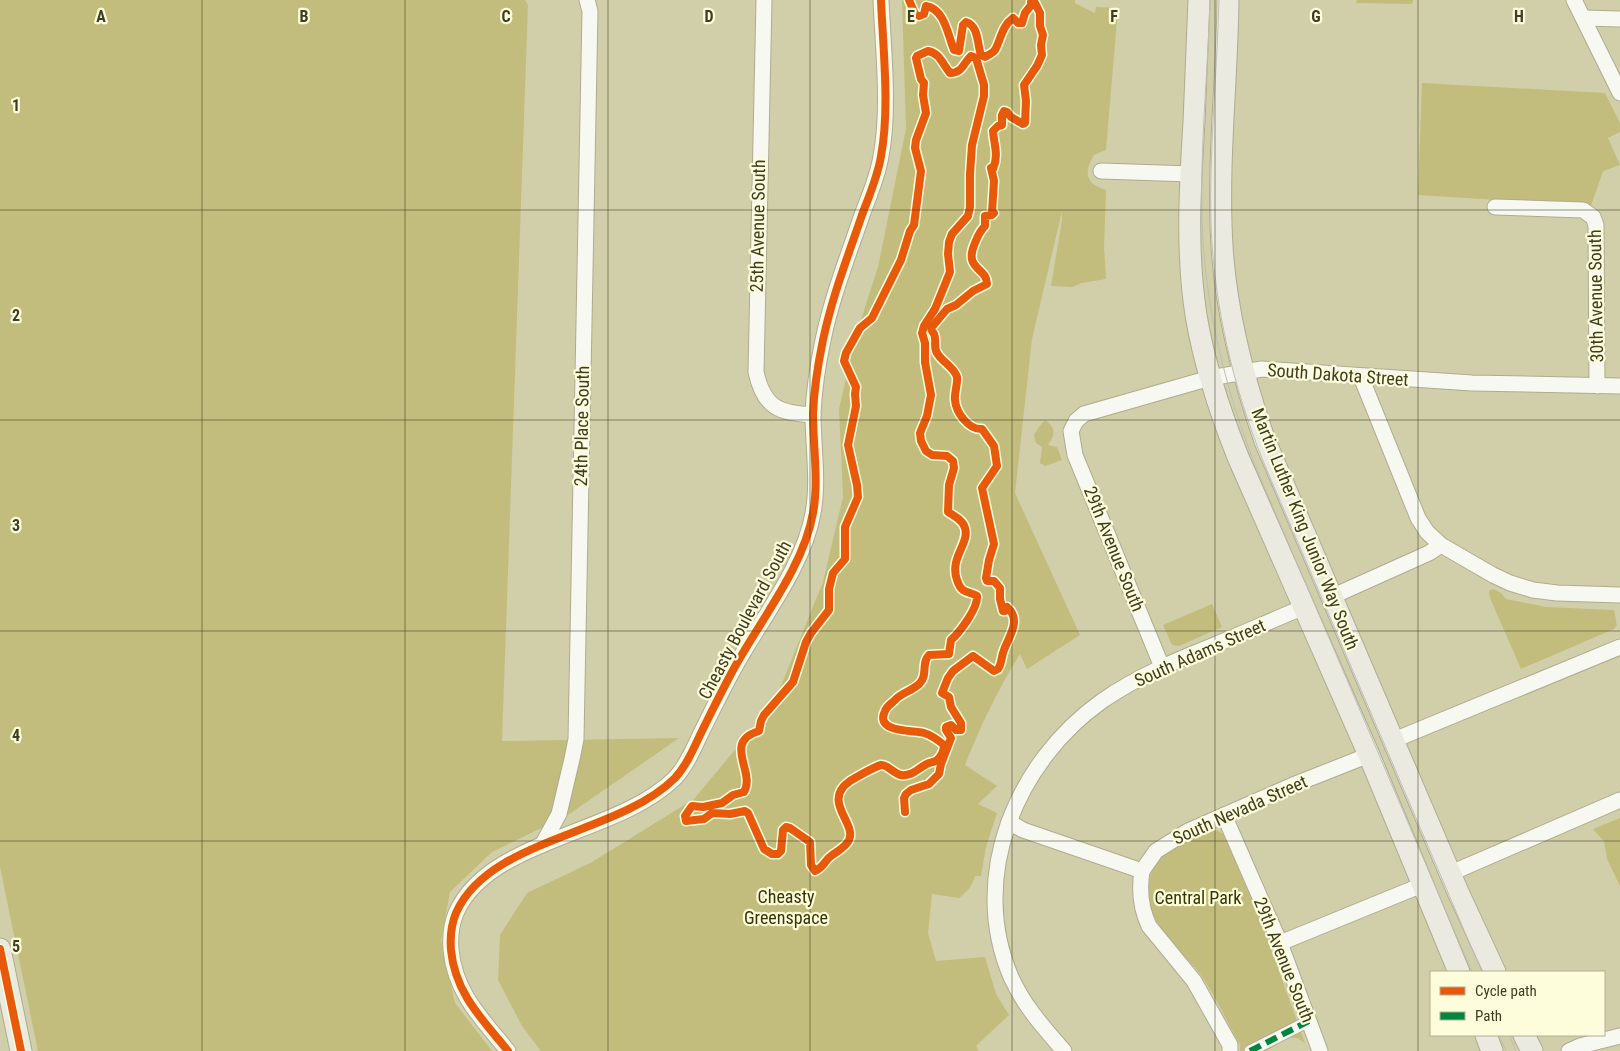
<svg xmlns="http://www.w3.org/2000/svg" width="1620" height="1051" font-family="'Roboto Condensed',sans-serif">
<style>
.green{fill:#c2bd7c}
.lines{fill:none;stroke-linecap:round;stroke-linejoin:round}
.pedestrian-casing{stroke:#aeac8e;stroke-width:13}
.minor-casing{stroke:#aeac8e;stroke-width:17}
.secondary-casing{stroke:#aeac8e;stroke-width:23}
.pedestrian{stroke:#f8f8f2;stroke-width:11}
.minor{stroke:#f8f8f2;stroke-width:15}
.secondary{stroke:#eaeae0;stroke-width:21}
.tram{stroke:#bfbfb5;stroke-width:1}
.quiet{stroke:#00873e;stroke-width:6;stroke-dasharray:12 6;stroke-linecap:butt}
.cycleway-casing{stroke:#fefddb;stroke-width:11}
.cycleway{stroke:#e8590c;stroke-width:8}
.grid{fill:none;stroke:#3f3d22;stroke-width:1;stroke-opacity:0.55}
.labels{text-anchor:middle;stroke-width:4.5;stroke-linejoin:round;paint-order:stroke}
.street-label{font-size:18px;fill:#3f3d22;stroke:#fefddb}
.park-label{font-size:18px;fill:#373406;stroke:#fefddb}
.grid-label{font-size:16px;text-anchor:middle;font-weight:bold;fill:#3f3d22;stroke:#fefddb;stroke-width:4.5;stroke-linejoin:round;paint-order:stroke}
</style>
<rect width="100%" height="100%" fill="#d1cfaa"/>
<g class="green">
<polygon points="0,0 525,0 528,5 502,741 679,738 568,815 492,852 450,892 441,940 455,1003 492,1051 38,1051 0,867"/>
<path d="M902 0H1075V3L1095 13 1096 7 1118 8 1106 150 1094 155C1083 173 1086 184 1106 190L1104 247 1106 279 1082 283 1072 287 1051 286 1062 220V211L1032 339 1015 493 1080 635 1027 669 1020 654C998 689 980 727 965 765L997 786 978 804 997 813 986 847 981 876H975C972 886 968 891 959 898L932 894 928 933 936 961 985 957 996 994 1009 1015 976 1046 979 1051H541L522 1026 498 980 500 935 527 893 592 862 694 799 774 703 823 582 843 497 839 409 857 332 878 267 906 129Z"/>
<polygon points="1357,0 1413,0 1412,4 1356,3"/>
<polygon points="1422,83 1605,93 1620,123 1620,132 1608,138 1620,165 1603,171 1591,206 1418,195"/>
<path d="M1045 420C1056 428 1056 434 1048 445L1057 447 1062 460 1045 466 1040 463 1042 447 1036 443 1034 435 1039 427Z"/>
<polygon points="1493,589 1501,593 1506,599 1546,607 1614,610 1617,625 1614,629 1521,669 1490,598 1489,591"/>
<polygon points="1212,604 1222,627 1179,646 1172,645 1163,625"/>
<polygon points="1620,818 1620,886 1607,859 1604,841 1593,829"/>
<path d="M1211 830H1216L1223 834 1237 865 1263 927 1305 1043C1287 1029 1281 1046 1265 1051 1258 1051 1247 1051 1240 1051V1045C1227 1022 1216 997 1201 975 1188 957 1168 943 1156 924 1144 903 1145 871 1164 853 1175 842 1196 834 1211 830Z"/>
</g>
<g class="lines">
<g class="pedestrian-casing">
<polyline id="pedestrian" points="1250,1051 1309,1021"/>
</g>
<g class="minor-casing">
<g id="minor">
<path d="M764 0 756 372C764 408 779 413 813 415"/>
<polyline points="1574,0 1620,93"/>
<polyline points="1584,18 1620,19"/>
<polyline points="1101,171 1191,174"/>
<polyline points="1495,207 1583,210 1593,217 1596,225 1597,386"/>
<polyline points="1361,377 1418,518 1427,532 1441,545 1493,575 1510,583 1533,590 1557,593 1620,595"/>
<polyline points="1331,597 1429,553 1441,545"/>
<polyline points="1162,667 1075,455 1071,431 1076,421 1084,414 1210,378 1262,369 1472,383 1620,386"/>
<polyline points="1394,740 1620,647"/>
<polyline points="1224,815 1280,943 1320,1051"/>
<polyline points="1009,822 1023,830 1142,871 1156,851 1188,831 1293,785 1369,755"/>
<polyline points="542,845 559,814 572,759 576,739 590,11 587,0"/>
<path d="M1142 871C1139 890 1141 909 1149 926L1194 981 1230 1045V1051"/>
<polyline points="1451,873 1620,800"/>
<polyline points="1280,943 1422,885"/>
<path d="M508 1051C482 1019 455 993 451 950 450 937 451 925 456 913 489 838 618 835 675 778 686 766 693 750 700 735 712 711 724 686 737 663 763 617 804 565 813 513 819 481 813 447 813 414 814 389 818 364 823 340 832 297 848 256 862 215 869 196 878 176 881 156 890 109 883 48 881 0"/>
<path d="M1064 1051C1044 1028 1024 1006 1011 977 968 877 1016 762 1102 701 1138 676 1177 660 1217 644 1246 632 1275 619 1304 607"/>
<polyline points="1569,1051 1580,1046 1620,1036"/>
</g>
</g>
<g class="secondary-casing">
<g id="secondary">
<path d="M1199 0C1197 41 1196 81 1194 122 1190 186 1186 251 1196 315 1204 364 1220 412 1238 457L1369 755 1459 972"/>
<path d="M1228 0C1227 82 1217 164 1222 246 1226 312 1243 378 1265 441L1458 892 1495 972"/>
<polyline points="0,949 21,1051"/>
<polyline points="1486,1035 1492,1051"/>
<polyline points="1524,1035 1532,1051"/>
</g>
</g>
<use href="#pedestrian" class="pedestrian"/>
<use href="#minor" class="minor"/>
<use href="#secondary" class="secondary"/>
<g class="tram">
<path d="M1210 0C1208 72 1200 144 1202 217 1204 302 1224 385 1255 465L1472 972"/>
<path d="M1219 0C1217 75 1209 150 1211 224 1214 306 1233 386 1263 461L1482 972"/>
<polyline points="1499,1035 1506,1051"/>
<polyline points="1509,1035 1516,1051"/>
</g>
<polyline class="quiet" points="1250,1051 1309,1021"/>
<g class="cycleway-casing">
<g id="cycleway">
<path d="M928 51C940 53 943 65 950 73 963 73 963 63 971 56L976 58 984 85V96L972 145 970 174V207L968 216 952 234 949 242 948 254 950 272 935 309 924 326 922 333 925 343V362L931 395 927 416 920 433 921 441 926 451 932 455 947 456 953 461 954 468 949 485 948 512C954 516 963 520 965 528 970 543 949 558 957 580 958 583 960 588 963 590 967 593 973 593 977 596 978 608 960 632 951 640L949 654 929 655C921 663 928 675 920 683 913 691 902 692 895 700 892 703 886 707 885 711 874 733 914 730 924 733 931 735 938 740 944 745 944 750 942 755 938 759 936 762 932 762 929 763 919 767 912 777 901 775 894 774 887 764 881 765 876 766 855 778 850 781 821 801 857 823 849 840 845 848 837 851 831 856 825 860 823 868 815 871L811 865 810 842 790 828 786 827 783 830 781 851 778 854H772L764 849 748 813 745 811 730 814 712 813 704 819 686 821 685 816 692 806 703 807 722 803 733 795 744 792C756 772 722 742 759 731L761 721 764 715 793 682 806 642 811 633 829 610V589L833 573 845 559V527L858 497 857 485 848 445 856 406 855 394 856 387 844 361 846 353 860 328 872 318 901 260 910 231 914 225 921 171 915 148 916 140 926 113 923 95 924 83 921 79 916 58 917 56Z"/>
<path d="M905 812 904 798 906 794 911 790 929 784 939 774 941 764 951 738 946 730V727L951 725 956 730H961V723L951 707 949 697 942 693 948 678 953 671 973 656 994 671 998 669C1002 664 1001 657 1004 650 1009 636 1022 620 1007 607L1005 611H1003L1000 599V588L994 581H987L986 578 989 560 994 544 982 488 997 466 994 446 982 429C969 430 956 413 955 400 954 393 958 384 957 377 954 367 942 362 937 353 933 347 937 340 934 334 933 332 931 331 931 328L947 309 956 305 973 291 987 284C987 267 963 270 975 243 978 236 979 232 985 226V216L992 215 994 213 992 212 994 181 991 168 993 169C999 155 994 145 993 131L998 126 1002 125V115L1004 111 1007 112 1011 117 1023 124 1025 123 1026 101 1024 85 1037 66 1042 55 1041 45 1043 35 1040 26V13L1035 3 1031 2 1032 4 1025 13 1022 23H1018L1013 18C1002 26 1001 39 995 50 993 53 988 55 985 57L981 55C977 44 979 26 966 22L963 25 959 51 954 50C948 36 945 9 926 6L924 14 919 16 915 14 909 0"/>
<polyline points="0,949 21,1051"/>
<path d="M508 1051C482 1019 455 993 451 950 450 937 451 925 456 913 489 838 618 835 675 778 686 766 693 750 700 735 712 711 724 686 737 663 763 617 804 565 813 513 819 481 813 447 813 414 814 389 818 364 823 340 832 297 848 256 862 215 869 196 878 176 881 156 890 109 883 48 881 0"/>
</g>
</g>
<use href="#cycleway" class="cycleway"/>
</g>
<path class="grid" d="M202 0V1051M405 0V1051M608 0V1051M810 0V1051M1012 0V1051M1215 0V1051M1418 0V1051M0 210H1620M0 420H1620M0 631H1620M0 841H1620"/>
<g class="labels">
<g class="street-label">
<text transform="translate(758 226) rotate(-89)" y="6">25th Avenue South</text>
<text transform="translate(1596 296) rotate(-91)" y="6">30th Avenue South</text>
<text transform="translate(1338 375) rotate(4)" y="6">South Dakota Street</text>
<text transform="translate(582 426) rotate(-89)" y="6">24th Place South</text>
<text transform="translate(1305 529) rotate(68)" y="6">Martin Luther King Junior Way South</text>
<text transform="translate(1114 549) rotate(68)" y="6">29th Avenue South</text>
<text transform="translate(745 620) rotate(-62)" y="6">Cheasty Boulevard South</text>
<text transform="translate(1200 653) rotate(-24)" y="6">South Adams Street</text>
<text transform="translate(1240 810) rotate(-24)" y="6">South Nevada Street</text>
<text transform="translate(1284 960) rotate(68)" y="6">29th Avenue South</text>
</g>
<g class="park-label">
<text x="786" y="903">Cheasty<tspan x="786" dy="21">Greenspace</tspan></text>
<text x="1198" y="904">Central Park</text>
</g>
</g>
<g class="grid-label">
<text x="101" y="22">A</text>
<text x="304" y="22">B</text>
<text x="506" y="22">C</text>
<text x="709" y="22">D</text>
<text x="911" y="22">E</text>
<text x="1114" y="22">F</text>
<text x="1316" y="22">G</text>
<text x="1519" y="22">H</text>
<text x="16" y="111">1</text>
<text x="16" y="321">2</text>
<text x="16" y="531">3</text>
<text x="16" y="741">4</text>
<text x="16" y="952">5</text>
</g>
<rect x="1430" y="971" width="175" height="65" fill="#fefddb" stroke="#b2b091"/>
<rect x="1440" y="987" width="25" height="8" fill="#e8590c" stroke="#b2b091"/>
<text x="1475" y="996" font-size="15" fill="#3f3d22">Cycle path</text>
<rect x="1440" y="1012" width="25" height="8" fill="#00873e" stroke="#b2b091"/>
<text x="1475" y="1021" font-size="15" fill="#3f3d22">Path</text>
</svg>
